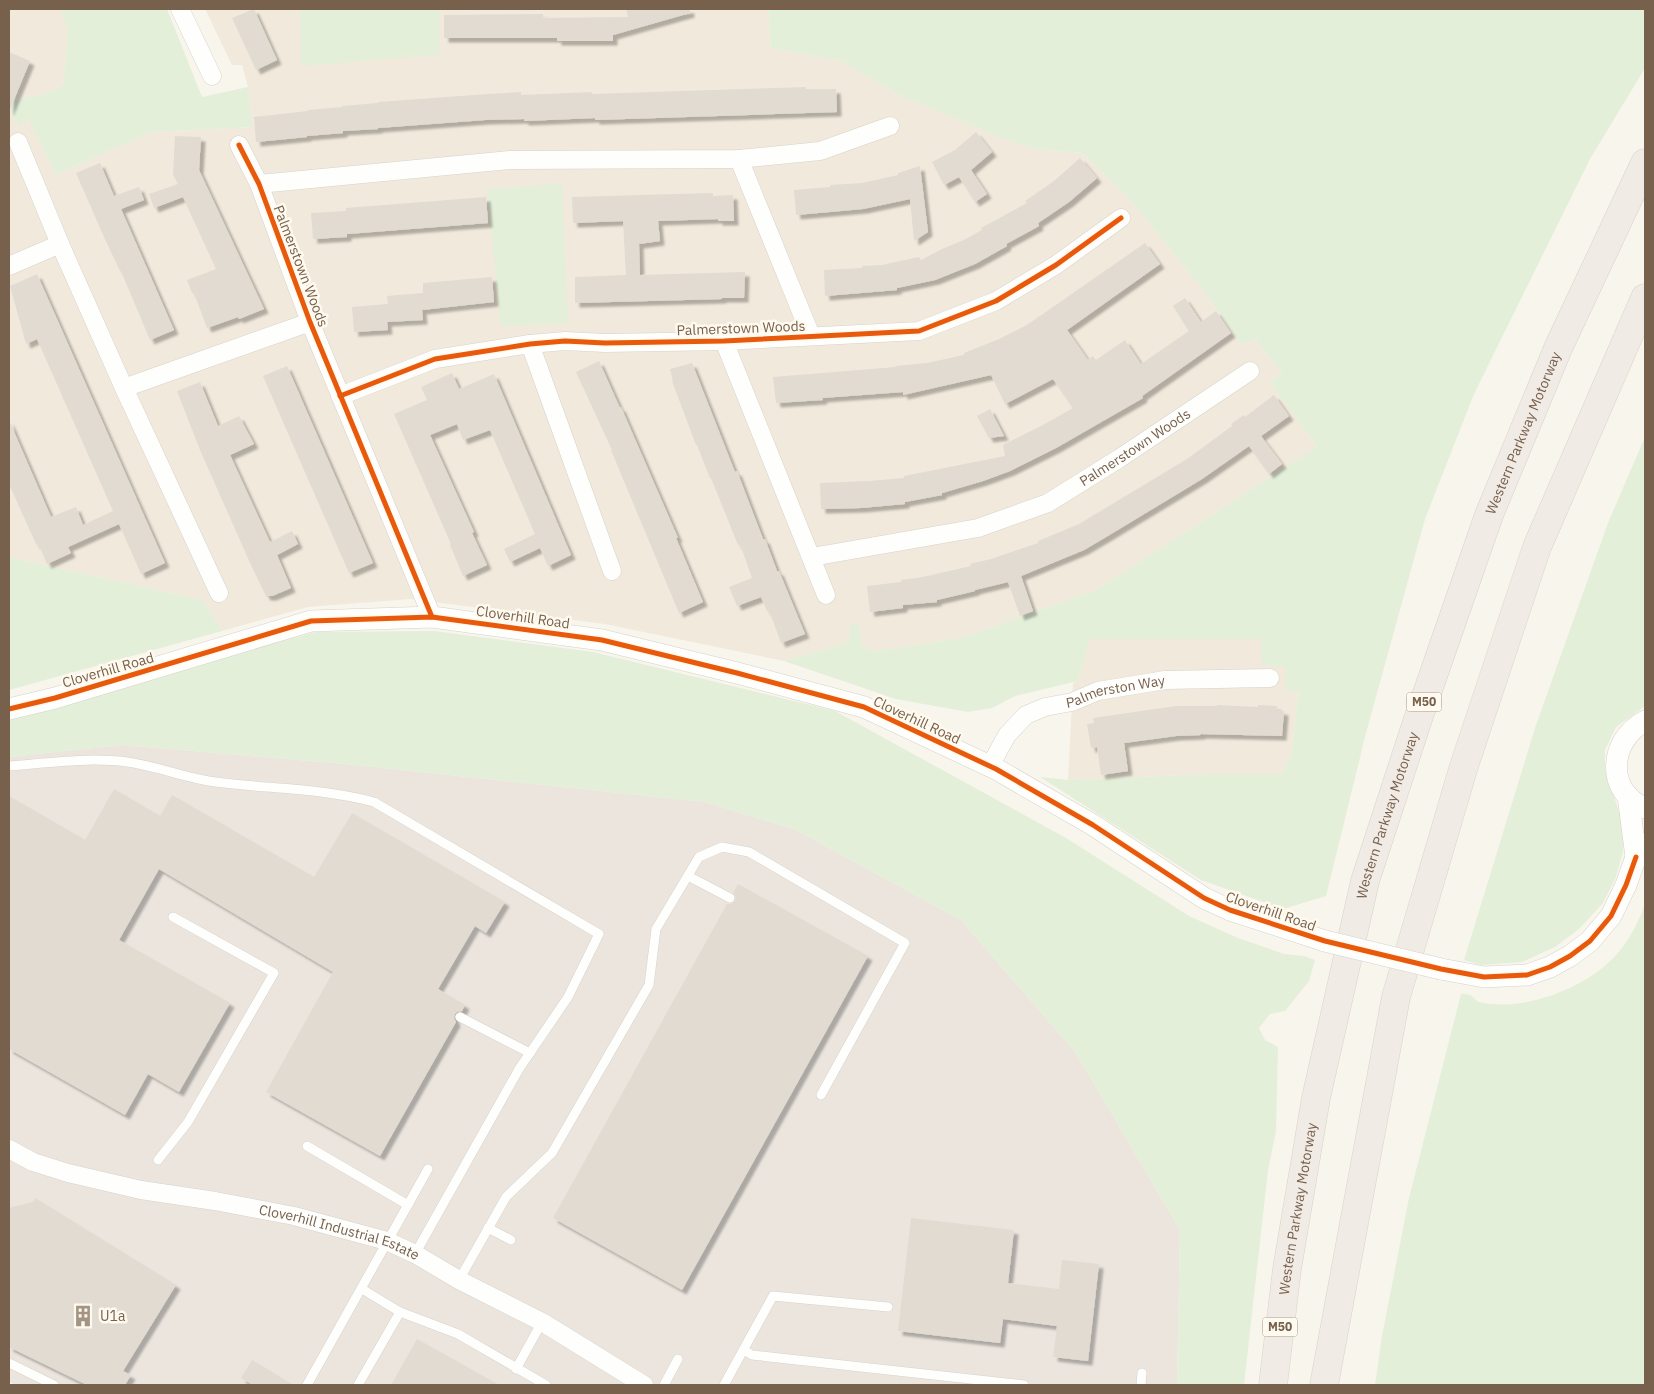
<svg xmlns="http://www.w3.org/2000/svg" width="1654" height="1394" font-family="'IBM Plex Sans',sans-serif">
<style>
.residential{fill:#f1e9db}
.industrial{fill:#ebe5de}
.green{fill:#e3efd8}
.building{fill:#e2dbd2;filter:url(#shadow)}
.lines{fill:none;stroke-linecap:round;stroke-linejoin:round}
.service-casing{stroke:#d7d2cb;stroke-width:10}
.minor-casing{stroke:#d7d2cb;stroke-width:19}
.tertiary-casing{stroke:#d7d2cb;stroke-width:22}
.motorway-casing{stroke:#d9d2cb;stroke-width:29}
.service{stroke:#fefefc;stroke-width:9}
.minor{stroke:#fefefc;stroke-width:18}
.tertiary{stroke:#fefefc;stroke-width:21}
.motorway{stroke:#f1ebe5;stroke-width:28}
.tertiary-bridge-casing{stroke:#d7d2cb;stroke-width:22;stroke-linecap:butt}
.tertiary-bridge{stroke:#fefefc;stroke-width:21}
.cycleway-casing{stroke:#fffaef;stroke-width:8}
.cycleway{stroke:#e8590c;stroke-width:5}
.labels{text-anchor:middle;stroke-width:5;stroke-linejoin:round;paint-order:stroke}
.shield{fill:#fffaef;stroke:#a08e7d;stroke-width:1}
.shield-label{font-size:12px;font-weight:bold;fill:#77604c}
.street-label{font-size:14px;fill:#77604c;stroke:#fffaef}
.poi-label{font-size:14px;fill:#77604c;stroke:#fffaef;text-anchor:start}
</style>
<defs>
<filter id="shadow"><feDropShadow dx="4.5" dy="4.5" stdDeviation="1" flood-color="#0004"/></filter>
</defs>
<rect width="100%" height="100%" fill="#f8f5ed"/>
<g class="residential">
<polygon points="9,9 60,9 67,27 67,49 63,86 46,94 9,101"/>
<polygon points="205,9 768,9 771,48 841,61 903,97 1006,140 1035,149 1082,153 1127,196 1200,286 1242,345 1255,339 1282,373 1270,382 1317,447 1096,590 962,638 874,651 862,646 858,623 850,640 828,649 784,661 605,624 410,599 308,607 222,631 203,600 9,557 9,107 18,125 29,119 56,175 151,132 253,127 248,87 242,65 232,65"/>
<polygon points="1089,639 1261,639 1286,667 1299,691 1291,756 1282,774 1208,774 1068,780 1073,683 1078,681"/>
</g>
<polygon class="industrial" points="123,745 345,764 705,802 796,830 961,920 1076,1053 1180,1230 1177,1385 16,1385 9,1382 9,757"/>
<g class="green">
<polygon points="60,9 167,9 202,97 248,87 253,127 151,132 56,175 29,120 18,125 9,107 9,101 46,94 63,86 67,49 67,27"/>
<polygon points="300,9 440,9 439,55 301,66"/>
<polygon points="768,9 1645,9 1645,68 1590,159 1474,394 1425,519 1366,733 1326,896 1283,909 1201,880 1040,777 1068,780 1208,774 1282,774 1291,756 1299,691 1285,691 1286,667 1262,665 1261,639 1090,639 1078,681 1015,696 992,708 968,712 896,699 784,661 828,649 850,640 850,624 858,623 862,646 874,651 962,638 1096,590 1317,447 1270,382 1282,373 1255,339 1242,345 1200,286 1127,196 1082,153 1035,149 1006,140 903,97 841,61 771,48"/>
<polygon points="562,184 568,324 501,326 487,189"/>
<polygon points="1645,437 1645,706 1616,727 1605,750 1605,769 1625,830 1623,851 1616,877 1603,903 1579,929 1555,947 1522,962 1481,965 1464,960 1536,725 1608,523"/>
<polygon points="9,557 203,600 222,631 9,690"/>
<polygon points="434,631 593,652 835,711 1066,838 1189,916 1238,938 1284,954 1304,956 1315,960 1309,981 1285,1011 1270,1014 1259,1028 1265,1040 1278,1047 1276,1131 1268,1170 1244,1385 1177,1385 1180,1230 1076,1053 961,920 796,830 705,802 345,764 123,745 9,757 9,719 315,632"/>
<path d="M1645 904V1385H1375L1382 1336 1409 1198 1461 994C1464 994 1469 994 1472 996 1472 996 1477 1001 1477 1001 1481 1003 1488 1004 1492 1004 1534 1008 1590 985 1617 954 1629 941 1639 921 1645 904Z"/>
</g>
<g class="building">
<polygon points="254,9 277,60 256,70 232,18"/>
<polygon points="626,9 690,9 690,13 613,35 613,41 557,41 557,38 444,38 444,15 543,14 543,18 628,17"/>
<polygon points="9,52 30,61 9,112"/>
<polygon points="806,87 806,89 836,89 837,112 595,120 595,118 524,121 524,119 485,120 378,128 378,129 343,131 343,133 307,136 307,137 256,142 254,117 308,111 308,110 342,107 342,106 378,103 378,102 488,94 521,92 521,95 592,92 592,94"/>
<polygon points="976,132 992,152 971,170 987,194 975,202 959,177 944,185 932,162 955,150"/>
<polygon points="175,136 201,137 199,170 264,309 239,319 238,317 207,328 194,293 192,293 187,280 216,269 183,197 154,208 149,194 178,184 173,174"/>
<polygon points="1080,158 1097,178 1069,202 1038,223 1039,226 1006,244 1007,246 975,264 935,280 897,288 897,290 825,296 824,270 862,268 862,266 882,265 919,257 921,260 942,249 964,240 982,230 981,228 1027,203 1025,201 1054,181"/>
<polygon points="100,163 114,196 139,187 144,200 121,209 174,330 150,340 121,271 120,271 104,237 76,173"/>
<polygon points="920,166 928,232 914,241 910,199 863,209 796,215 794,190 830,187 830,185 862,183 898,175 898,173"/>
<polygon points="713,193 713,196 733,195 734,221 718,221 718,219 658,221 660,241 639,244 640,275 745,272 744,298 722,298 722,299 575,303 575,277 626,275 623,221 573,223 572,197"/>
<polygon points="486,197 488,223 347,234 347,237 313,239 311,213 346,211 346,208"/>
<polygon points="1145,243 1160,264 1067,330 1088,360 1093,356 1096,360 1125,340 1141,364 1189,331 1173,306 1185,298 1201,322 1216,311 1231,333 1142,396 1143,398 1056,448 1010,471 983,481 942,493 942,495 905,502 905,504 861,508 821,509 820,483 869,481 904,478 904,476 1005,456 1003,445 1041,426 1073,408 1053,379 1005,404 991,375 903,395 903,392 822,398 823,400 776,403 773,377 896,367 895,366 927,363 964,355 964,353 999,339 1027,325"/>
<polygon points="37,274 165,563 141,574 119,524 68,547 71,553 47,564 38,543 36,544 9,484 9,420 51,517 76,507 83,525 113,511 37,339 26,344 10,286"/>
<polygon points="492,277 494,302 422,310 423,320 387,322 388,330 354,332 352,307 388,304 387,296 423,293 423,283"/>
<polygon points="599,361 620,408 621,407 678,538 676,538 703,602 679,613 611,450 612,450 576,372"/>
<polygon points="692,363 735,472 737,471 763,539 765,539 777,571 779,571 805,634 781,643 769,610 767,611 761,597 737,606 729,587 752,578 740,544 738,545 711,478 710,478 697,445 696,445 672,381 673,381 670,369"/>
<polygon points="287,366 373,563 349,573 263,376"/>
<polygon points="452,373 459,389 494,374 571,555 548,566 540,548 510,562 504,549 535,534 490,430 463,440 457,424 430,435 474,532 472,533 487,565 463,576 450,545 451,544 394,414 427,400 421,387"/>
<polygon points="200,382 218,426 239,416 254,444 230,455 270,542 292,531 298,544 277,555 291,588 272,596 266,596 251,565 200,450 177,391"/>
<polygon points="1274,395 1289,416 1261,436 1282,464 1269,474 1249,446 1202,479 1111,534 1084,550 1021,576 1033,611 1020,616 1008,582 975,590 975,591 937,600 937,602 903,605 903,608 870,612 867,586 901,582 901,580 923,577 971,566 970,564 991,559 1038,543 1038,541 1079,524 1187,459 1232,426 1231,424 1244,415 1245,417"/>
<polygon points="990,409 1004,436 989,438 977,416"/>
<polygon points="1217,705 1258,707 1258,705 1277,706 1277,710 1284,711 1282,736 1201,734 1201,735 1176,736 1124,743 1128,771 1101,775 1097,747 1091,748 1087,724 1094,723 1093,718 1176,706 1217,706"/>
<polygon points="114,789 160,816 172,795 314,877 352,813 505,902 486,933 475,926 438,989 465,1005 462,1011 457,1012 455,1014 454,1018 456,1022 380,1156 266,1092 333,972 159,869 119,940 230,1003 179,1092 148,1074 125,1115 9,1049 9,796 85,840"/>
<polygon points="738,884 868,956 682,1290 553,1218 727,904 731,904 735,901 736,897 733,893"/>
<polygon points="35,1198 176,1285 123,1371 131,1375 125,1385 87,1385 9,1347 9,1208 33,1202"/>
<polygon points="911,1218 1014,1230 1008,1283 1059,1289 1062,1260 1099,1264 1088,1361 1053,1357 1057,1326 1003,1319 1000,1343 898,1331"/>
<polygon points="417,1339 499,1385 391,1385"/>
<polygon points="252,1360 293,1385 253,1385 241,1378"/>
</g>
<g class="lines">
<g class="service-casing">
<g id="service">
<path d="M9 766C47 763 88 757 127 762 157 766 185 778 216 782 269 789 321 788 374 802L599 934 568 997 519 1069 415 1254"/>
<polyline points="688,876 730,898"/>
<polyline points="460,1017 530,1053"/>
<polyline points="307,1146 408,1205"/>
<polyline points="158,1160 188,1122 274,973 173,917"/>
<polyline points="488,1228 511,1240"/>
<polyline points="459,1280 506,1197 552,1153 649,985 656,929 699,857 722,847 749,852 905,943 821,1095"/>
<polyline points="362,1289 400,1312 458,1334 546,1385"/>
<polyline points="744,1350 752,1355 1024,1385"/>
<polyline points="9,1363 54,1385"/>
<polyline points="516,1369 542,1322"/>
<polyline points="307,1385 428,1169"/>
<polyline points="358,1385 400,1312"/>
<polyline points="664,1385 678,1359"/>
<polyline points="724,1385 773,1296 888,1307"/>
<polyline points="1141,1385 1142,1373"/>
</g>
</g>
<g class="minor-casing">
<g id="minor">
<polyline points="180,9 212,76"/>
<polyline points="18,142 60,244 124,388 219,593"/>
<polyline points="239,145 259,184 310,322 432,617"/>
<polyline points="739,159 811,336"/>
<polyline points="259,184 510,160 739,159 820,151 890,126"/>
<polyline points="9,266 60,244"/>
<polyline points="724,341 826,595"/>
<polyline points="530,344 612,571"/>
<polyline points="124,388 310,322"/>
<polyline points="340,396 435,359 530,344 565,341 605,343 724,341 919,331 996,301 1056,265 1121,218"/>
<path id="s1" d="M812 557 978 528 1048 503 1120 458 1250 371"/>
<path id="s2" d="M990 766 1007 735 1026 715 1045 707 1072 702 1098 691 1165 680 1270 678"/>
<path id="s3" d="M9 1149 33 1162 68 1173 141 1190 215 1201 294 1216 387 1241 415 1254 459 1280 542 1322 644 1385"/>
</g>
</g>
<g class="tertiary-casing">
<g id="tertiary">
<polyline points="9,709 55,698 311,621 432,617 602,640 737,673 864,707 996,769 1093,825 1204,898 1230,910 1325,941"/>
<path d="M1645 721C1609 740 1605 792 1645 808"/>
<polyline points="1628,796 1636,857"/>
<polyline points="1441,969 1484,977 1527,975 1550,967 1570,956 1590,941 1611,916 1626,885 1636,857 1645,844"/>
</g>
</g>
<g class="motorway-casing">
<g id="motorway">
<path id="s4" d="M1273 1385 1287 1269 1316 1098 1365 881 1418 719 1489 515 1559 346 1645 163"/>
<polyline points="1324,1385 1396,997 1464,766 1537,547 1645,298"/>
</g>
</g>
<use href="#service" class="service"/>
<use href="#minor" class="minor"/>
<use href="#tertiary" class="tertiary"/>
<use href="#motorway" class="motorway"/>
<g class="tertiary-bridge-casing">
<polyline id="tertiary-bridge" points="1325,941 1441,969"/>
</g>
<use href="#tertiary-bridge" class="tertiary-bridge"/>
<g class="cycleway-casing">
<g id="cycleway">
<polyline points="239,145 259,184 310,322 432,617"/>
<polyline points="340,396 435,359 530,344 565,341 605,343 724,341 919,331 996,301 1056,265 1121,218"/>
<polyline points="9,709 55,698 311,621 432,617 602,640 737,673 864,707 996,769 1093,825 1204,898 1230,910 1325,941 1441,969 1484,977 1527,975 1550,967 1570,956 1590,941 1611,916 1626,885 1636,857"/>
</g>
</g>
<use href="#cycleway" class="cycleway"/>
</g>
<defs>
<g id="building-bare" transform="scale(1.725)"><path d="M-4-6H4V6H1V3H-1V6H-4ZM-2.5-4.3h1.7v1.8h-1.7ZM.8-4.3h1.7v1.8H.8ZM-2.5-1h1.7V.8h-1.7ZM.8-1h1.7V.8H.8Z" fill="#a49484" stroke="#fffaef" stroke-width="2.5" paint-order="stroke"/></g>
</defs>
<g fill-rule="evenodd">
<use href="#building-bare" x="83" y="1316"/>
</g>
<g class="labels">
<g class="shield">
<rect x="1406.5" y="692.5" width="35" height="19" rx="4"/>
<rect x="1262.5" y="1317.5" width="35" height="19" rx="4"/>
</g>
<g class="shield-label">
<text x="1424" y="706">M50</text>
<text x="1280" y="1331">M50</text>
</g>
<g class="street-label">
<text transform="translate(301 266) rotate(69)" y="5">Palmerstown Woods</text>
<text transform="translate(741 328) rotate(-2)" y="5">Palmerstown Woods</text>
<text dy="5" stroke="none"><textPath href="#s4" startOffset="988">Western Parkway Motorway</textPath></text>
<text dy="5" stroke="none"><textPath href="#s1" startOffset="346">Palmerstown Woods</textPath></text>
<text transform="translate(523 617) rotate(8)" y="5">Cloverhill Road</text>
<text transform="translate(108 670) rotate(-16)" y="5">Cloverhill Road</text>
<text dy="5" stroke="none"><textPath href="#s2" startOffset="156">Palmerston Way</textPath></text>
<text transform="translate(917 720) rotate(25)" y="5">Cloverhill Road</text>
<text dy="5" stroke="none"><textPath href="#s4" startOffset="582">Western Parkway Motorway</textPath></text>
<text transform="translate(1271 911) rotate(19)" y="5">Cloverhill Road</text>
<text dy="5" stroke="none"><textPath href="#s4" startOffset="178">Western Parkway Motorway</textPath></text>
<text dy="5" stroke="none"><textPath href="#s3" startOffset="342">Cloverhill Industrial Estate</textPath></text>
</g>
<g class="poi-label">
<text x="100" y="1321">U1a</text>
</g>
</g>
<rect width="1654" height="1394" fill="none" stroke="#77604c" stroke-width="20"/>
</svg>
